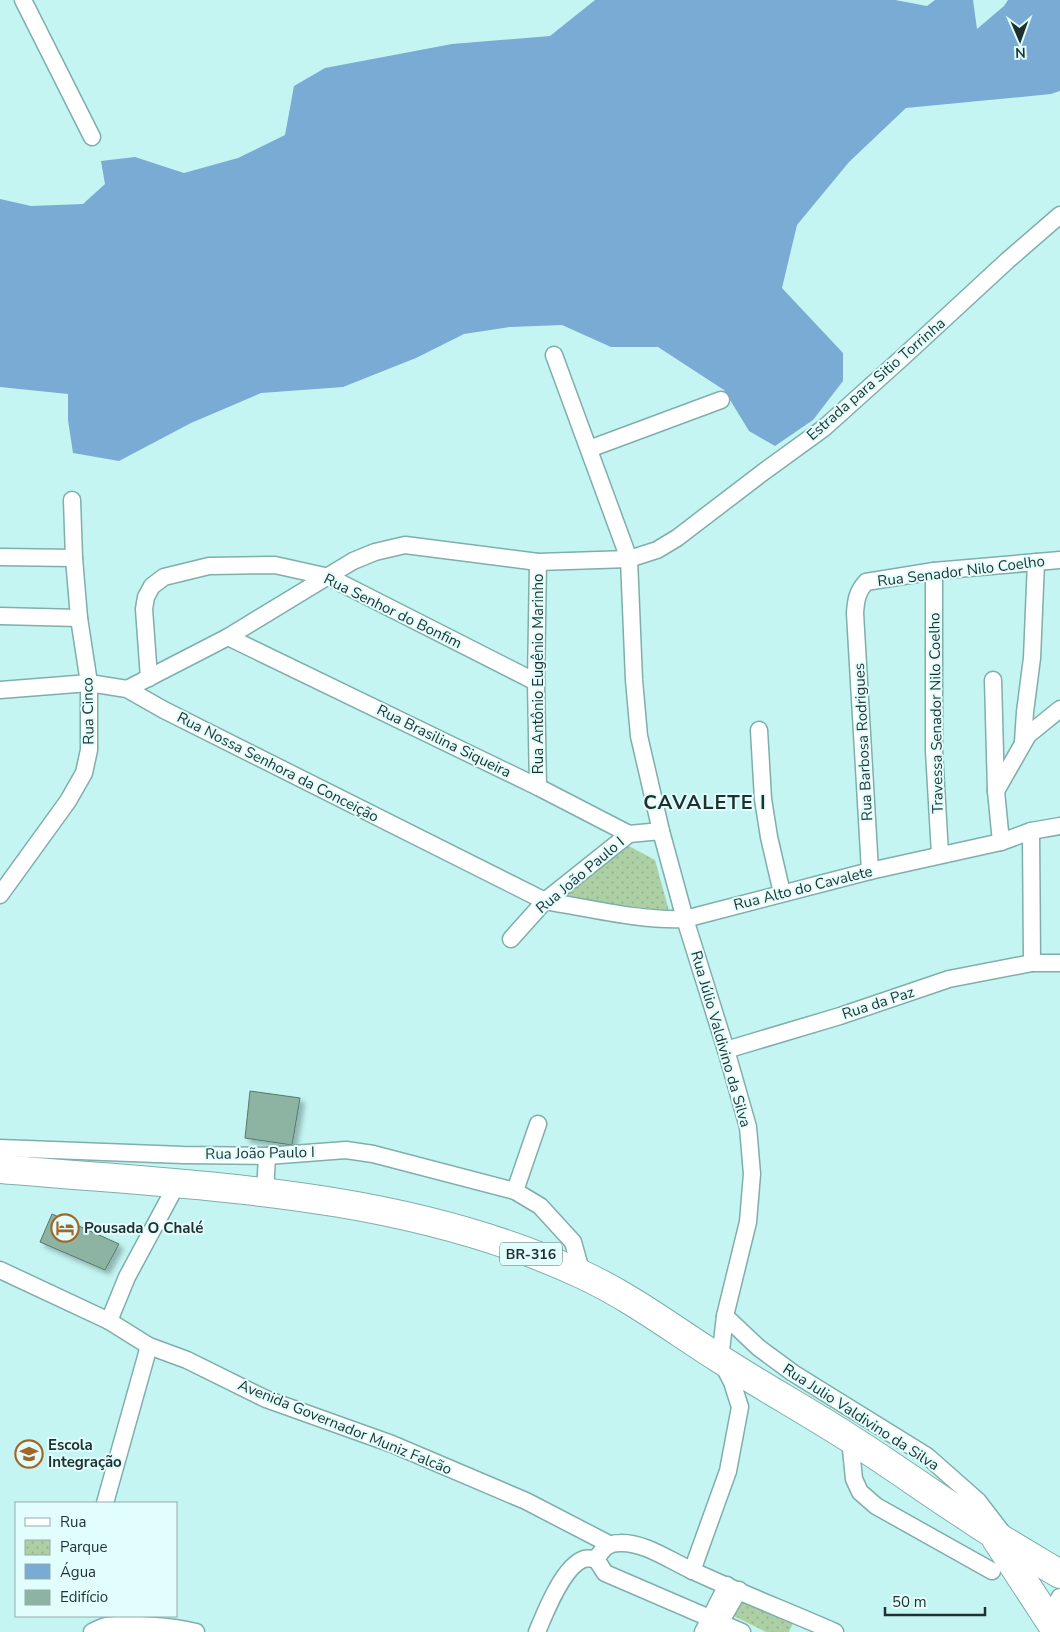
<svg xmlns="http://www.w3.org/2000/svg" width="1060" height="1632" font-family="'Nunito Sans',sans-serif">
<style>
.park{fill:url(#park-dots)}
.water{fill:#79abd4}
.building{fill:#8db4a3;stroke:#537968;filter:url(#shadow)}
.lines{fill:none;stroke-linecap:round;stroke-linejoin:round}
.street-casing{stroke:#7faeab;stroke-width:19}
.highway-casing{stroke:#7faeab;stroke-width:30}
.street{stroke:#fff;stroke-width:16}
.highway{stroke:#fff;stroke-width:28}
.labels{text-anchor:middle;stroke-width:4;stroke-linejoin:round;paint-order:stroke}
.shield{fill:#e1fefc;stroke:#586e6d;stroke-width:1}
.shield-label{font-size:14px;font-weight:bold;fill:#1e3130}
.street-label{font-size:15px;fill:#1e3130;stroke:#e1fefc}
.poi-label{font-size:15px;font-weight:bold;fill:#1e3130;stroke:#e1fefc;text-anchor:start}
.district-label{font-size:20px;font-weight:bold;letter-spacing:1px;fill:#1e3130;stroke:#e1fefc}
</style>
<defs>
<pattern id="park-dots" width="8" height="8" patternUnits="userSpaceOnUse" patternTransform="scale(1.25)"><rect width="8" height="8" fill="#accfa4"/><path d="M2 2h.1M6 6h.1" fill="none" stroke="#94b28e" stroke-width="1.8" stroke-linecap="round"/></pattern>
<filter id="shadow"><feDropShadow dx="4.5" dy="4.5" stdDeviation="2.5" flood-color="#0004"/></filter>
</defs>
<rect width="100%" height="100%" fill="#c4f5f2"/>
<g class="park">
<polygon points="625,844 655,860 669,911 556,897"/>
<polygon points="742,1601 793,1623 789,1632 766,1632 734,1616"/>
</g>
<polygon class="water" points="595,0 895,0 927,6 935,0 973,0 977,29 1004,6 1008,0 1060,0 1060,91 1051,94 906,108 849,162 797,225 782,288 843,353 843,381 813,420 775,446 749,431 724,390 658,347 611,347 562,325 510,327 464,334 416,358 343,387 261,393 191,423 119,461 73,453 68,420 68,394 0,387 0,199 31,206 83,204 105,184 101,161 135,157 184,173 238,158 285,135 294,86 325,68 452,44 550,36"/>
<g class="building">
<polygon points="250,1091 300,1098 292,1145 245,1138"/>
<polygon points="52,1214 119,1244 105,1270 40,1242"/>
</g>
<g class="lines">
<g class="street-casing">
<g id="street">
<polyline points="23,0 92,137"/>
<polyline points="554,355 629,559 634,680 639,736 661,831 685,919 726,1050 748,1127 752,1174 748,1222 725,1316 720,1359 732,1382 740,1407 728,1471 692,1571"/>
<polyline points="589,449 721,400"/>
<polyline points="0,557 74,558"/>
<polyline points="538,562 536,682 538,787"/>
<polyline points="934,571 934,751 940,854"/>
<polyline points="0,616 79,618"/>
<polyline points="228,637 538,787 629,834 661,831"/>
<polyline points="149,678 144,609 146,597 152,586 164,577 209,566 275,565 329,577 536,682"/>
<polyline points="993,680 996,791 1001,842"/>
<polyline points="127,689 228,637 353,561 375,552 405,545 538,562 629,559 657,550 677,538 762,473 824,428 903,357 1008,260 1060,215"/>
<path d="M0 690 89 683 127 689 164 710 545 901C589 908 640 921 685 919L870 871 1001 842 1031 831 1060 826"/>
<polyline points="759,730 763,799 769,837 782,893"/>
<polyline points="1023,742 1025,712 1032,658 1036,562"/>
<polyline points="996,791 1028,735 1060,709"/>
<polyline points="1031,831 1032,963"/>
<path d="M870 871 855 613C856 600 857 592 866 582L934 571 1060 560"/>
<polyline points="0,895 68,801 84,773 89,750 89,683 79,618 74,558 72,500"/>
<polyline points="511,939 545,901 629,834"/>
<polyline points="726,1050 840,1016 949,979 1032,963 1060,963"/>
<polyline points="538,1124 515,1191 540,1206 573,1242 582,1274"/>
<polyline points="0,1148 183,1155 267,1156 346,1150 373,1154 515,1191"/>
<polyline points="265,1193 267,1156"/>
<polyline points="0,1270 109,1321 149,1346 187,1360 266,1399 392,1444 526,1501 609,1544"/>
<polyline points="725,1316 759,1348 793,1373 927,1456 978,1501 1001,1531"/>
<polyline points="109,1321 127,1277 177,1184"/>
<polyline points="850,1439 854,1479 860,1492 876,1506 992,1571"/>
<polyline points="105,1503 149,1346"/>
<polyline points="1051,1625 1052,1611 1060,1597"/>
<polyline points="717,1628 739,1590"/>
<path d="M92 1632C96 1630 101 1627 106 1626 130 1623 173 1626 196 1632"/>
<path d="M537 1632C545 1613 563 1566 584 1559 588 1558 593 1559 596 1559"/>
<polyline points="703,1632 727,1585"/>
<path d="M742 1632 605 1573 596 1559C603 1549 607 1543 620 1543 644 1542 669 1560 691 1570 738 1592 787 1611 835 1632"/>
</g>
</g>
<g class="highway-casing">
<g id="highway">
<path d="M0 1169C196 1186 400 1190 581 1274 631 1297 674 1330 720 1359 763 1387 807 1411 849 1438 889 1463 927 1491 966 1516 996 1537 1028 1555 1060 1574"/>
<polyline points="996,1539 1051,1623"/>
</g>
</g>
<use href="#street" class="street"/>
<use href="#highway" class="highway"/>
</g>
<defs>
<g id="hotel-ring" transform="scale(1.4375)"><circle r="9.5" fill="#e1fefc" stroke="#a36629" stroke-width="1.5"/><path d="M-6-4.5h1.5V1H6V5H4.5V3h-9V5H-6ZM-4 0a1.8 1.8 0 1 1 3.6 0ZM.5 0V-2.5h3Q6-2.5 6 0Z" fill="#a36629"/></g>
<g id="school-ring" transform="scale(1.4375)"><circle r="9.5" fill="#e1fefc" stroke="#a36629" stroke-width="1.5"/><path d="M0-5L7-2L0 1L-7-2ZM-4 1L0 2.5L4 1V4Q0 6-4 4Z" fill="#a36629"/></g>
</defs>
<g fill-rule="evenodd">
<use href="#hotel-ring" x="65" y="1228"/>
<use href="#school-ring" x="29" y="1454"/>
</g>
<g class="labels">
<rect class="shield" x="500" y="1242.5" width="62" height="23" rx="4"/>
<g class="shield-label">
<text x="531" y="1259">BR-316</text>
</g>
<g class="street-label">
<text transform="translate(876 379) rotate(-41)" y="5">Estrada para Sitio Torrinha</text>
<text transform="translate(961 571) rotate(-7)" y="5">Rua Senador Nilo Coelho</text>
<text transform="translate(393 611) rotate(26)" y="5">Rua Senhor do Bonfim</text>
<text transform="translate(538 674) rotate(-90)" y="5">Rua Antônio Eugênio Marinho</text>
<text transform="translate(88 711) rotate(-91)" y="5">Rua Cinco</text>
<text transform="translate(936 713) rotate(-91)" y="5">Travessa Senador Nilo Coelho</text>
<text transform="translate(444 741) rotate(26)" y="5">Rua Brasilina Siqueira</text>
<text transform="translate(863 742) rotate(-93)" y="5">Rua Barbosa Rodrigues</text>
<text transform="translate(278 767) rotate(27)" y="5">Rua Nossa Senhora da Conceição</text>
<text transform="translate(580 875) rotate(-40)" y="5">Rua João Paulo I</text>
<text transform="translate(803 888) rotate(-14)" y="5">Rua Alto do Cavalete</text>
<text transform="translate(878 1003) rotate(-18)" y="5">Rua da Paz</text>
<text transform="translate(721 1039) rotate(74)" y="5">Rua Júlio Valdivino da Silva</text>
<text transform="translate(260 1153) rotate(-1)" y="5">Rua João Paulo I</text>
<text transform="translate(861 1417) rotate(33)" y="5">Rua Julio Valdivino da Silva</text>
<text transform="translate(345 1427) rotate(22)" y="5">Avenida Governador Muniz Falcão</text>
</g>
<g class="poi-label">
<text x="84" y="1233">Pousada O Chalé</text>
<text x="48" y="1450">Escola<tspan x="48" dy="17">Integração</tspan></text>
</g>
<g class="district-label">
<text x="705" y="809">CAVALETE I</text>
</g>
</g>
<rect x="15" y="1502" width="162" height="115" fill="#e1fefc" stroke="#93acaa"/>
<rect x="25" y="1518" width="25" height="8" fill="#ffffff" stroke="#93acaa"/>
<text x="60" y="1527" font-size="15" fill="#1e3130">Rua</text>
<rect x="25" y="1540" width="25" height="15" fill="url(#park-dots)" stroke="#93acaa"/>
<text x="60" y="1552" font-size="15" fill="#1e3130">Parque</text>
<rect x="25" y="1564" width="25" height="15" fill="#79abd4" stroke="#93acaa"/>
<text x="60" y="1577" font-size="15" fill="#1e3130">Água</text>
<rect x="25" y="1590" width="25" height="15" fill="#8db4a3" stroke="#93acaa"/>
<text x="60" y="1602" font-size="15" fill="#1e3130">Edifício</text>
<g transform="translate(1020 40) rotate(178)" stroke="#e1fefc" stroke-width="4" paint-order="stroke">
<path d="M0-4L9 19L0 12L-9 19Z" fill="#1e3130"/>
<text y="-8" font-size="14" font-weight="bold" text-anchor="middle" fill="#1e3130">N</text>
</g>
<path d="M885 1607v8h100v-8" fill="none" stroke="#1e3130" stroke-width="2.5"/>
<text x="892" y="1607" font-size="15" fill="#1e3130" stroke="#e1fefc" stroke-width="4" paint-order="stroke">50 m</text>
</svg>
